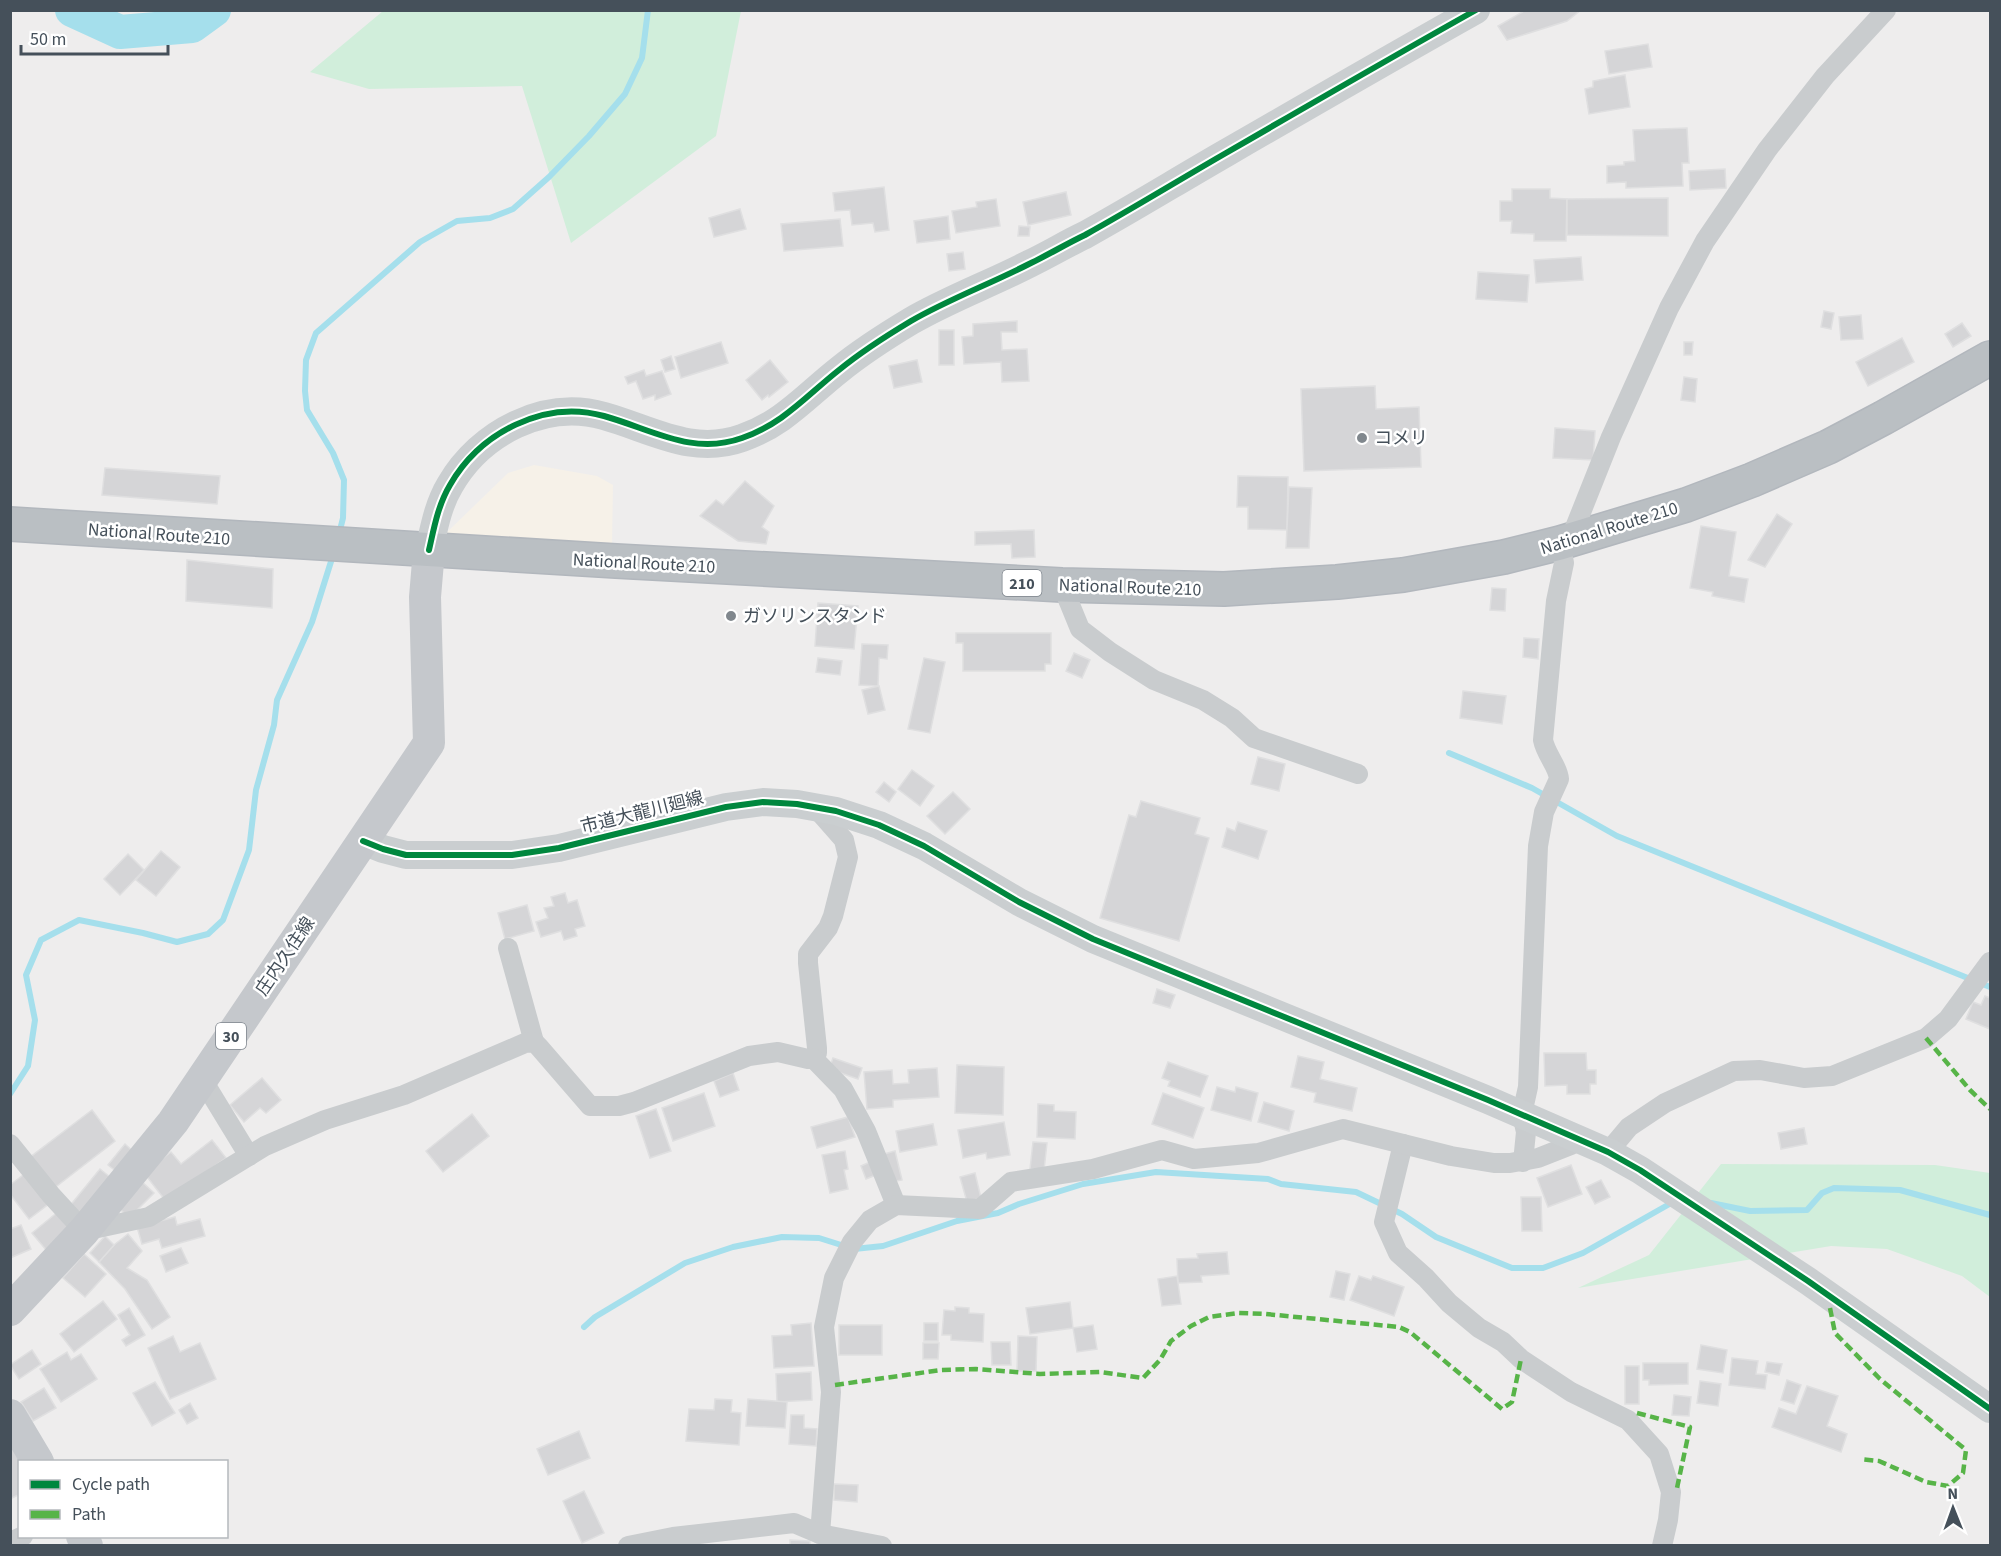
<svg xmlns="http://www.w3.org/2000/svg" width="2001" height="1556" font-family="'Source Sans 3','Noto Sans JP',sans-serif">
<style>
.commercial{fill:#f6f1e8}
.green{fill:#d1eedb}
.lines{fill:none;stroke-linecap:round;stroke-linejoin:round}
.stream{stroke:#a5dfec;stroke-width:6}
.river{stroke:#a5dfec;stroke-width:34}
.building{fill:#d5d5d7;stroke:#dfdfe0;stroke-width:1.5}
.highway-casing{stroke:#b2b7bd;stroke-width:36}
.street{stroke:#c9ccce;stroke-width:20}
.secondary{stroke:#caced0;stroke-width:28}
.primary{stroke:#c5c8cc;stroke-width:32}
.highway{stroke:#babfc3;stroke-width:33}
.quiet{stroke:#57b448;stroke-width:4.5;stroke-dasharray:9 4.5;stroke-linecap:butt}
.cycleway-casing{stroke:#fff;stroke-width:10}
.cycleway{stroke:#00873e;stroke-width:6}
.poi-dot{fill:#80878d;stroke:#fff;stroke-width:2}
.labels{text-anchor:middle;stroke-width:5;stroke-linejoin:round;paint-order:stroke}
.shield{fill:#fff;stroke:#7d848c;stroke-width:1.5}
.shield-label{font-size:16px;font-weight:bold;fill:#45505a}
.poi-label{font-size:18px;fill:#45505a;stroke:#fff;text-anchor:start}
.street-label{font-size:18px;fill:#45505a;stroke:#fff}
</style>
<rect width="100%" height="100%" fill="#eeeded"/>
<polygon class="commercial" points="534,465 597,476 613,485 612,544 441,538 508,473"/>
<g class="green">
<polygon points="383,11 383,10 741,11 716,136 571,243 522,86 369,89 310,72"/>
<polygon points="1721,1164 1935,1165 1990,1173 1990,1297 1962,1276 1887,1249 1831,1246 1578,1288 1649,1255"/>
</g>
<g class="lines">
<g class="stream">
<polyline points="339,534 343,518 344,480 333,453 307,410 305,391 306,360 316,333 420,242 457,221 490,218 513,209 549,177 589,136 625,94 642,58 648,10"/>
<polyline points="1449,753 1532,788 1617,836 1990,987"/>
<polyline points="10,1094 28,1066 35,1020 26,975 41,940 79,920 143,933 177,942 208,934 223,920 249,850 256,790 274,725 277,700 312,622 334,552"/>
<polyline points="1711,1203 1750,1211 1807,1210 1822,1193 1834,1188 1900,1190 1990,1215"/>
<polyline points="584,1327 595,1317 685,1263 733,1247 782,1237 819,1238 854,1249 883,1246 957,1221 998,1213 1019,1204 1083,1184 1156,1172 1268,1179 1281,1184 1356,1192 1402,1214 1436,1237 1512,1268 1543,1268 1583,1253 1673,1202"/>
</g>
<polyline class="river" points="72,10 120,32 192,26 214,10"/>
</g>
<g class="building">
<polygon points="1526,10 1581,10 1567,21 1507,40 1498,26"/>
<polygon points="1648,44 1652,67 1609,74 1605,51"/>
<polygon points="1625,75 1630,107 1589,114 1585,89 1593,87 1593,81"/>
<polygon points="1687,128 1689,163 1682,163 1683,186 1626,188 1626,182 1607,183 1607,166 1624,165 1624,162 1635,161 1633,130"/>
<polygon points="1725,169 1726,188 1690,190 1689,171"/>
<polygon points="884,187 889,230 875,232 873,223 852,225 850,210 835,211 833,193"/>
<polygon points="1512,189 1550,189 1550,198 1567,199 1566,241 1534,241 1534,234 1511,233 1512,221 1500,221 1500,201 1512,201"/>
<polygon points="1066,192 1071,215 1028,225 1023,202"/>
<polygon points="1668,198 1668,236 1567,235 1567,199"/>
<polygon points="996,199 1000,226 956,233 952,211 977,207 976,202"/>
<polygon points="740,209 746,229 714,237 709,218"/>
<polygon points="948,216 950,239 917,243 914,221"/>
<polygon points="840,219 843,246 784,251 781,224"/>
<polygon points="1019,226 1030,227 1029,236 1018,236"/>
<polygon points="963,252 965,269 949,271 947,254"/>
<polygon points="1581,257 1583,280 1536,283 1534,260"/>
<polygon points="1478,272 1529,275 1527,302 1476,299"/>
<polygon points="1824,311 1834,313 1831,329 1821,327"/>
<polygon points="1861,315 1863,339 1841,340 1839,317"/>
<polygon points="1017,321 1017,332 1001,332 1002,350 1027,349 1029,381 1002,382 1001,362 964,364 962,337 973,336 973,324"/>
<polygon points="1962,323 1971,336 1953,347 1945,334"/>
<rect x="939" y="330" width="15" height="35"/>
<polygon points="1902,338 1914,362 1868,386 1856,362"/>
<polygon points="721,342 728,363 681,378 675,357"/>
<polygon points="1684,342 1693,342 1692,355 1684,355"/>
<polygon points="671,356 675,369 665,372 661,360"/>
<polygon points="770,360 788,382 769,397 768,395 762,400 746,380"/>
<polygon points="917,360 922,382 894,388 889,366"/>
<polygon points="644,370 646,376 662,371 671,394 655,400 655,395 643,399 636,381 628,384 625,377"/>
<polygon points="1684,377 1697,379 1695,402 1681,400"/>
<polygon points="1375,386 1376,409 1419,407 1421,467 1304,471 1301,389"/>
<polygon points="1555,428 1595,431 1593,460 1553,458"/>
<polygon points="105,468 220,476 217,504 102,495"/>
<polygon points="1238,476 1288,477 1287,530 1248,529 1248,507 1237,507"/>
<polygon points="745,481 774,506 762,527 769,532 766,544 738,541 700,516 716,500 723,505"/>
<polygon points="1289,487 1312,488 1309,548 1286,548"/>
<polygon points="1777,514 1792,524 1765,567 1748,560"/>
<polygon points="1701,526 1736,532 1729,576 1748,579 1744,602 1712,596 1713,592 1690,588"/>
<polygon points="1034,530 1035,557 1012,558 1011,544 975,545 975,532"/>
<polygon points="187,560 273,569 272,608 186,601"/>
<polygon points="1492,588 1506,589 1505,611 1490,610"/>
<polygon points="818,603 858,606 854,649 815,646"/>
<polygon points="956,633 1051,633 1051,664 1045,664 1045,671 963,671 963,643 956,643"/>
<polygon points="1524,638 1539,639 1538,659 1523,657"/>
<polygon points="862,644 888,645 887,659 879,658 878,686 859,685"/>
<polygon points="1074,653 1090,660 1082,678 1066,671"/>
<polygon points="818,658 842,661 840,675 816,672"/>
<polygon points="924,658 945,662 930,733 908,729"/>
<polygon points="879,686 885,710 868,714 862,690"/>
<polygon points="1463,691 1506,696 1502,724 1460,718"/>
<polygon points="1258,757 1285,764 1279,791 1251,784"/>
<polygon points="912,770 934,786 920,806 898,789"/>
<polygon points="884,782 896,792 889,802 876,792"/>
<polygon points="953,792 970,809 945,834 927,816"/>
<polygon points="1141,801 1200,818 1195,834 1209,838 1179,941 1100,918 1129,815 1136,817"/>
<polygon points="1238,822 1267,831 1258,859 1222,847 1227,828 1235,831"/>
<polygon points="161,851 180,867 156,896 136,880"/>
<polygon points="128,854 144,870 120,895 104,879"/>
<polygon points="565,893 568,903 577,900 585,926 575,929 577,936 564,940 561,931 541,937 536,922 548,918 544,908 554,906 551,897"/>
<polygon points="527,905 534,931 505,939 498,913"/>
<polygon points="1157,989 1175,995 1170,1008 1153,1003"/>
<polygon points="1985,996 1990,998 1990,1029 1966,1019 1973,1002 1981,1005"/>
<polygon points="1544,1053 1586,1053 1587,1070 1596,1070 1596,1084 1590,1084 1590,1094 1567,1094 1567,1085 1545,1086"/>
<polygon points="1298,1056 1324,1062 1320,1079 1357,1088 1352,1111 1314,1102 1316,1093 1291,1087"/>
<polygon points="833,1058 862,1068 858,1079 829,1069"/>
<polygon points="1168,1062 1208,1076 1200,1097 1168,1086 1170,1081 1162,1078"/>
<polygon points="957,1065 1004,1067 1003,1115 955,1113"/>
<polygon points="937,1068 939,1097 893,1100 893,1107 867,1109 864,1072 892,1070 893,1084 909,1083 908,1070"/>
<polygon points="733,1073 739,1090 720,1097 714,1081"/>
<polygon points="262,1078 281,1100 266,1113 260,1108 244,1122 230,1105"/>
<polygon points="1217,1087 1235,1092 1236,1087 1258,1093 1251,1121 1211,1110"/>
<polygon points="704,1093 715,1126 673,1141 662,1108"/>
<polygon points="1163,1093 1204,1108 1193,1138 1152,1124"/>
<polygon points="1264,1102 1294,1111 1289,1131 1258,1122"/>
<polygon points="1038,1104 1054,1105 1054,1111 1076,1112 1075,1139 1037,1137"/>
<polygon points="656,1109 671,1151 650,1158 636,1116"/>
<polygon points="92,1110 115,1141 53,1189 29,1158"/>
<polygon points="472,1114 489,1136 443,1172 426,1151"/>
<polygon points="848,1117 855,1137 817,1148 811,1127"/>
<polygon points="1004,1122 1010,1155 987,1159 986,1153 963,1158 958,1130"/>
<polygon points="933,1124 937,1145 900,1152 896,1131"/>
<polygon points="1804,1128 1807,1144 1781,1149 1778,1133"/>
<polygon points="212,1140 226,1158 165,1200 144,1173 171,1152 181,1164"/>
<polygon points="1033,1142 1047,1143 1044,1170 1030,1169"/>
<polygon points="125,1144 138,1156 122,1176 108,1165"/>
<polygon points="845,1151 848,1169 844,1170 848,1189 830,1193 822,1155"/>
<polygon points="895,1151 902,1180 891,1182 884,1154"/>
<polygon points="870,1162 876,1175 866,1179 861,1166"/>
<polygon points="1571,1165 1582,1194 1548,1207 1537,1178"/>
<polygon points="100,1169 116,1182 84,1219 69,1207"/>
<polygon points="27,1172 50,1203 29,1219 10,1194 10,1185"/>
<polygon points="975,1173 981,1198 967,1202 960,1177"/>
<polygon points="140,1180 154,1193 129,1218 116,1205"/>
<polygon points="1601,1180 1610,1197 1595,1204 1586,1187"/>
<polygon points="1521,1197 1541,1197 1542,1231 1522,1231"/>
<polygon points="59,1211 74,1229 47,1251 32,1233"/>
<polygon points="175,1217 177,1225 200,1219 205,1236 162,1248 159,1239 142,1244 137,1227"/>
<polygon points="21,1225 31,1249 10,1258 10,1229"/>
<polygon points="128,1234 142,1251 127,1268 147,1280 170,1317 152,1329 125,1289 99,1262 114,1245"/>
<polygon points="105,1236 114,1245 99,1262 90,1253"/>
<polygon points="181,1248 188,1263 166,1272 160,1256"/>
<polygon points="1227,1252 1229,1274 1201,1276 1202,1282 1178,1283 1177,1259 1198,1258 1197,1254"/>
<polygon points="84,1254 106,1274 85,1297 63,1278"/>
<polygon points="1336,1271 1350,1274 1344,1300 1330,1297"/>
<polygon points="1177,1276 1181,1304 1162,1306 1158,1279"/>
<polygon points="1359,1276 1371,1280 1373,1276 1404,1287 1394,1316 1350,1300"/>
<polygon points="103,1301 117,1319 74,1352 60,1334"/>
<polygon points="1070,1302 1073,1328 1030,1334 1026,1308"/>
<polygon points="955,1307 969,1308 969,1313 984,1314 983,1342 951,1340 951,1335 942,1335 944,1310 955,1311"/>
<polygon points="129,1308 145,1335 126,1346 122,1340 130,1335 118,1315"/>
<polygon points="811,1323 814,1366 774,1368 772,1336 792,1335 791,1325"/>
<rect x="924" y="1323" width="14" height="18"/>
<rect x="839" y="1325" width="43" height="30"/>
<polygon points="1093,1325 1097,1349 1077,1352 1073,1328"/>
<polygon points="173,1336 180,1352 200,1343 216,1379 170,1399 148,1348"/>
<polygon points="1018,1336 1037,1337 1036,1371 1017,1371"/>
<polygon points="991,1342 1010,1342 1011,1365 992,1365"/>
<polygon points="923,1343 939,1343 938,1359 923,1359"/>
<polygon points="1701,1345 1727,1350 1723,1373 1697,1369"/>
<polygon points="32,1350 41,1364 19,1379 10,1365"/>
<polygon points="67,1352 71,1360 81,1354 97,1379 61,1402 40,1369"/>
<polygon points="1732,1358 1758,1361 1756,1374 1767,1375 1765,1389 1729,1385"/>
<polygon points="1767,1362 1782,1364 1779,1375 1765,1372"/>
<polygon points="1643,1363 1688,1363 1688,1384 1649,1385 1649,1380 1643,1380"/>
<rect x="1625" y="1366" width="14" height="38"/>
<polygon points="811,1372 812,1400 777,1402 776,1374"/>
<polygon points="1787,1380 1801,1385 1794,1404 1781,1400"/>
<polygon points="1700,1381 1721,1384 1718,1406 1697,1403"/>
<polygon points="155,1382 175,1413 152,1426 133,1393"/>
<polygon points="1807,1386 1838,1396 1827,1426 1847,1434 1841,1452 1772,1427 1779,1408 1796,1414"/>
<polygon points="44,1388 56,1408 33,1421 21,1402"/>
<polygon points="1674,1395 1691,1397 1689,1416 1672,1415"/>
<polygon points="715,1399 732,1400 731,1412 741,1413 739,1445 686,1441 689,1409 714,1410"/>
<polygon points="748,1399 787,1402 785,1428 746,1426"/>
<polygon points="190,1403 198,1418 187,1424 179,1410"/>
<polygon points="791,1415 804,1415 804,1428 817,1429 816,1446 789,1444"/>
<polygon points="579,1431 590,1458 548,1475 537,1449"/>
<polygon points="10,1434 20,1462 20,1494 10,1499"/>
<polygon points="834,1484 858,1485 857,1502 834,1500"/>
<polygon points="584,1491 604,1533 582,1543 563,1501"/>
<polygon points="790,1540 810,1541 810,1546 790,1546"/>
</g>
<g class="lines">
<g class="highway-casing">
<polyline id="highway" points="10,524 616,561 1062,585 1224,589 1337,582 1403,575 1504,557 1560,543 1686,505 1752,480 1828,447 1883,418 1990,358"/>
</g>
<g class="street">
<polyline points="1570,540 1611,437 1669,308 1705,241 1767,150 1825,76 1886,10"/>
<polyline points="1062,585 1080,629 1110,652 1154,680 1203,700 1232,718 1254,738 1358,774"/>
<polyline points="508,948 534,1042"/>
<polyline points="813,1058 817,1053 817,1048 808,963 808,954 828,928 833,916 848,857 844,840 815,807"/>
<polyline points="202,1079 249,1156"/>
<polyline points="10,1144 51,1195 84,1231 149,1217 265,1146 325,1120 404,1095 525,1043 534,1042 539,1047 590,1106 619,1106 634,1102 749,1056 778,1052 808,1059 813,1058 843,1089 866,1131 896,1205"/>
<polyline points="1403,1144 1384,1222 1398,1253 1426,1278 1449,1303 1479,1328 1503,1342 1521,1359 1571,1392 1628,1420 1659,1454 1671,1492 1668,1520 1662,1546"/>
<polyline points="1608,1152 1629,1127 1665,1103 1734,1071 1760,1070 1804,1078 1832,1076 1926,1038 1948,1019 1990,962"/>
<path d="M1523 1162 1526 1132 1522 1114 1528 1087 1538 846 1544 812 1559 779C1558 766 1546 755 1543 740L1556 601 1564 563 1560 543"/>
<polyline points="820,1534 831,1392 824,1327 834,1278 852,1242 870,1220 896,1205 980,1209 1011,1182 1093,1169 1162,1150 1194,1159 1258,1153 1343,1129 1451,1156 1494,1163 1510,1163 1538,1158 1571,1145 1576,1137"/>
<polyline points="10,1542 23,1536"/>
<polyline points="628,1546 673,1537 794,1523 820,1534 882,1546"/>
</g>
<g class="secondary">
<path d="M429 550C434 528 438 505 450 485 480 433 544 399 604 416 651 429 692 456 742 438 783 424 806 396 839 370 861 352 886 336 911 321 949 299 990 284 1029 264 1048 255 1066 244 1085 235 1132 209 1179 180 1226 153 1309 105 1392 57 1476 10"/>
<polyline points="363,841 383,849 406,855 512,855 559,848 726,807 763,802 797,804 836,811 879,825 924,846 1019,902 1093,939 1488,1100 1608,1152 1640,1170 1808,1281 1990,1409"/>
</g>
<g class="primary">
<polyline points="10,1310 84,1231 173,1122 429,743 425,597 429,550"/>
<polyline points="10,1415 38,1462"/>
<polyline points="82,1536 87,1546"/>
</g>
<use href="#highway" class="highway"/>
<g class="quiet">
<polyline points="1926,1038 1970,1090 1990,1109"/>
<polyline points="1830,1308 1835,1333 1880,1379 1966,1450 1963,1473 1948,1486 1926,1482 1879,1461 1860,1459"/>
<polyline points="835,1385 941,1370 976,1369 1040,1374 1100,1372 1143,1378 1160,1360 1171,1341 1191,1326 1209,1317 1239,1313 1266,1314 1399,1327 1410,1332 1502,1409 1512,1402 1521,1359"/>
<polyline points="1637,1413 1690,1427 1677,1488"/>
</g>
<g class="cycleway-casing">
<g id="cycleway">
<path d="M429 550C434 528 438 505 450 485 480 433 544 399 604 416 651 429 692 456 742 438 783 424 806 396 839 370 861 352 886 336 911 321 949 299 990 284 1029 264 1048 255 1066 244 1085 235 1132 209 1179 180 1226 153 1309 105 1392 57 1476 10"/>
<polyline points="363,841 383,849 406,855 512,855 559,848 726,807 763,802 797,804 836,811 879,825 924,846 1019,902 1093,939 1488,1100 1608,1152 1640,1170 1808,1281 1990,1409"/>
</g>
</g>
<use href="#cycleway" class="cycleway"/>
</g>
<g class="poi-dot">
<circle cx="1362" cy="438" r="6"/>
<circle cx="731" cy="616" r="6"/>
</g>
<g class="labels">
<g class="shield">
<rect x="1002.5" y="570" width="39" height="26" rx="4.5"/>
<rect x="216" y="1023" width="30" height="26" rx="4.5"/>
</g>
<g class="shield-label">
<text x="1022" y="589">210</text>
<text x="231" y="1042">30</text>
</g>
<g class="poi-label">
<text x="1374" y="444">コメリ</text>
<text x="743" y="622">ガソリンスタンド</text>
</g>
<g class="street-label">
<text transform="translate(1609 528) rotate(-17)" y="6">National Route 210</text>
<text transform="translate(159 534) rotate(4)" y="6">National Route 210</text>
<text transform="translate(644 563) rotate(3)" y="6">National Route 210</text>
<text transform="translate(1130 587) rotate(2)" y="6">National Route 210</text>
<text transform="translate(642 812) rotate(-14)" y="6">市道大龍川廻線</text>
<text transform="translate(285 956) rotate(-56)" y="6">庄内久住線</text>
</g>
</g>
<rect width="2001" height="1556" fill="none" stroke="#45505a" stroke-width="24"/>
<rect x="18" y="1460" width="210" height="78" fill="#ffffff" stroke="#b5b9bd" stroke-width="1.5"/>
<rect x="30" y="1480" width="30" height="9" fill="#00873e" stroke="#b5b9bd" stroke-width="1.5"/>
<text x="72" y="1490" font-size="18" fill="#45505a">Cycle path</text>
<rect x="30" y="1510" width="30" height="9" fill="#57b448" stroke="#b5b9bd" stroke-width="1.5"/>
<text x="72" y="1520" font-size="18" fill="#45505a">Path</text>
<g transform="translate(1953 1508) rotate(359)" stroke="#ffffff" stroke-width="4.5" paint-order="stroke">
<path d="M0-4.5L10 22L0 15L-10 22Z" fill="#45505a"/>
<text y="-9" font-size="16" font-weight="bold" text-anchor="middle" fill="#45505a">N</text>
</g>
<path d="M21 45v9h147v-9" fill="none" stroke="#45505a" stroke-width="3"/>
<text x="30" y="45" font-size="18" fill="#45505a" stroke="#ffffff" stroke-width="4.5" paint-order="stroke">50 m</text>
</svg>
